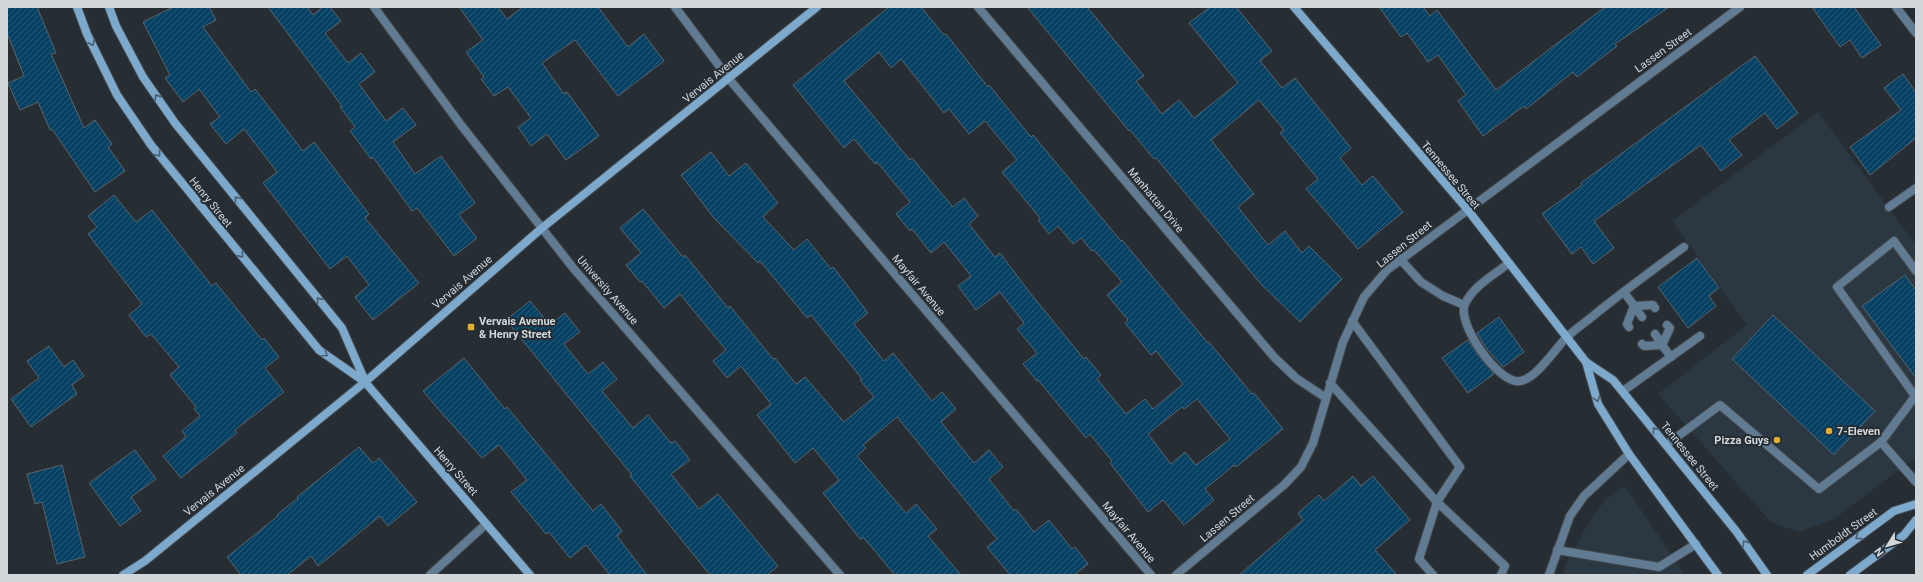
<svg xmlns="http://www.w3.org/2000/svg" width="1923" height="582" font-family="Roboto,sans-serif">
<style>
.built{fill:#2b3842}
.building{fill:url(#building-hatch);stroke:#5b636a;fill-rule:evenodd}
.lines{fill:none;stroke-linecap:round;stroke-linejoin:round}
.lane-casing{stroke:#42484e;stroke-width:10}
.street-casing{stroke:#42484e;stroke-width:10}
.secondary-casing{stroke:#42484e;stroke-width:10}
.lane{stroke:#617c92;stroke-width:8}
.street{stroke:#617c92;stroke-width:8}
.secondary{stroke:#7da9cc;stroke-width:8}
.oneway{stroke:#495f70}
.poi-dot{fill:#e0b034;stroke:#262d33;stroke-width:1.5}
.labels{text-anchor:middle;stroke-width:4;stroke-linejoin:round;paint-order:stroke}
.street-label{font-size:11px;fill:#d2d7db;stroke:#262d33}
.poi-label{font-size:11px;font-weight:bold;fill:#d2d7db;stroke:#262d33;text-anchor:start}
</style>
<defs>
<pattern id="building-hatch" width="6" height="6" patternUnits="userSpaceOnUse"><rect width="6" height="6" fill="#064164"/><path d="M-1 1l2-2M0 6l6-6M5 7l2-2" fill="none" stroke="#295c7a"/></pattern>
</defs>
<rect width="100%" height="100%" fill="#262d33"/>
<g class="built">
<polygon points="1818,112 1916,245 1916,457 1833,520 1799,532 1771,522 1658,394 1747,325 1672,221"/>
<polygon points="1625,486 1685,575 1564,575 1565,566 1588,524 1605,500"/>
</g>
<g class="building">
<polygon points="7,7 37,7 56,53 51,54 84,128 95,120 112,144 108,147 125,171 95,192 52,129 50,130 38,102 20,110 8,83 24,76 7,33"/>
<polygon points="173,7 209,7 216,20 203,27 251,92 255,89 303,151 314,142 369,214 365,218 419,283 373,320 355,297 369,285 347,256 330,269 263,183 277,172 244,129 226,144 210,124 220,117 199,89 183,102 165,78 170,75 143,22"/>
<polygon points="268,7 307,7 313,15 323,7 330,7 341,21 325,33 348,63 361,53 375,72 359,84 386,121 403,108 416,125 393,142 415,174 441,156 475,203 459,215 477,238 454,256 417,208 412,211 373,157 371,159 350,131 355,127 340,107 342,106"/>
<polygon points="459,7 498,7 507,19 523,7 598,7 628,47 644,34 664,61 618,96 575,40 542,63 564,94 567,92 599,136 566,160 547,134 531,146 518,127 531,118 508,87 494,96 481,79 484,77 466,52 483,40"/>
<path d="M889 7H921L944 35 946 34 988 87 989 85 1031 137 1033 135 1121 241 1122 240 1208 343 1209 342 1252 394 1254 393 1283 429 1236 467 1234 465 1205 489 1214 500 1184 525 1163 500 1148 512 1110 463 1112 461 1090 434 1086 438 1038 380 1037 381 1023 364 1037 353 1017 329 1024 323 1000 292 976 310 958 286 971 276 944 242 931 253 912 229 910 231 896 214 910 202 877 162 875 164 854 139 844 148 793 85ZM879 52 891 68 901 59 944 113 949 109 969 134 985 121 1017 160 1002 172 1040 218 1038 220 1049 234 1058 226 1073 244 1081 238 1092 251 1094 250 1122 282 1107 295 1128 320 1125 323 1151 355 1156 351 1183 384 1153 409 1145 399 1126 414 1097 379 1101 375 1086 357 1084 359 1031 294 1000 253 995 257 969 224 978 216 964 198 953 207 912 158 910 160 844 81ZM1197 399 1230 439 1196 465 1185 452 1171 464 1148 434 1182 407 1184 409Z"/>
<polygon points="1027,7 1087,7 1144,76 1136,81 1162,114 1179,100 1194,118 1238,83 1189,23 1210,7 1236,7 1272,51 1260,61 1282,88 1295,78 1351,148 1340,158 1362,185 1373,176 1403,212 1358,249 1306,189 1318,179 1280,133 1284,130 1259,100 1211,140 1254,194 1238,207 1268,245 1285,231 1302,253 1309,246 1342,279 1300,322 1260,283 1156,158 1154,159 1130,130 1129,131"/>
<polygon points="1379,7 1423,7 1430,16 1437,10 1496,90 1605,7 1669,7 1615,44 1617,46 1577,77 1573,72 1526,109 1524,106 1483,136 1458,101 1466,95 1438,55 1428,62 1407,33 1401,37"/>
<polygon points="1812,7 1854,7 1881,45 1862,58 1850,40 1840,47"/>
<polygon points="1755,56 1798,113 1777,129 1765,113 1729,140 1742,155 1721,171 1701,145 1594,221 1614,248 1593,264 1581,247 1572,254 1542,214 1582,185 1581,183"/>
<polygon points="1903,74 1916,92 1916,138 1870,175 1850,147 1901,110 1884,88"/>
<polygon points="711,152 729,176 746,163 778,203 763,217 794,250 807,239 831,269 833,267 847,285 868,313 854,324 884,361 893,353 932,401 942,392 956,409 941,422 974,463 989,450 1003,467 989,479 1014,511 1016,509 1034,532 1049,520 1072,549 1075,547 1088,564 1074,575 1010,575 987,547 997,539 897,417 863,445 866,448 857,456 906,513 916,504 937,529 928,536 961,575 895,575 863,537 861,540 823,493 839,480 813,448 795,463 757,415 771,404 741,366 727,378 713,361 726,350 680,294 664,308 642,281 640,282 626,265 641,253 620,228 643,209 683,257 685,255 728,308 730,306 773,359 775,358 796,384 805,377 844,422 874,397 860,380 862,379 811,315 807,318 760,261 758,263 714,218 681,175"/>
<polygon points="114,195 136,222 152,210 212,286 216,283 262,340 264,338 279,357 265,368 284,392 235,430 237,433 181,478 163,456 186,437 182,431 200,416 194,409 196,407 170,375 179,367 151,334 146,337 129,315 142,304 88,234 97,227 88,216"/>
<polygon points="1697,258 1719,288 1709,296 1716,306 1688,328 1658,287"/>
<polygon points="1905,275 1916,290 1916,378 1862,306"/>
<polygon points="530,301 550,325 565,313 580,332 564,344 588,374 603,362 617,379 602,391 633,428 648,415 671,443 675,441 690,460 671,474 699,509 718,494 778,566 767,575 710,575 630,476 632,475 506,320"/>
<polygon points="1773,315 1875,411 1834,455 1732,359"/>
<polygon points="1499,317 1524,352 1503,367 1486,348 1477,333"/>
<polygon points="1468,340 1477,354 1494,374 1468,393 1442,358"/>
<polygon points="49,346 64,367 73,360 84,376 72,385 77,394 31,427 11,399 39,378 27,361"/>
<polygon points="464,358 505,409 507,407 593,511 601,504 622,531 617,536 647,575 610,575 586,545 570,558 549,532 546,534 511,492 527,480 499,445 482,458 439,410 423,391"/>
<polygon points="359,447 373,463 379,458 417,502 388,526 380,516 318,566 311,556 287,575 241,575 227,557 278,516 277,515 298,498 297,497"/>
<polygon points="135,450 156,479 131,497 141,511 120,526 89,483"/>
<polygon points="62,465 85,557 57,564 42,502 35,504 27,474"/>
<polygon points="1353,476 1361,486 1373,476 1410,520 1375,550 1397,575 1239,575 1303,520 1298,513 1319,495 1324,501"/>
</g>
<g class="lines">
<g class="lane-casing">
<g id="lane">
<polyline points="1400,259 1421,282 1443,296 1464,305"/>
<path d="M1509 263C1494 275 1473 286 1465 304 1456 323 1499 385 1520 381 1536 379 1555 349 1566 338 1576 328 1589 320 1599 311 1627 289 1655 268 1684 247"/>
<polyline points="1624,292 1642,317"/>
<polyline points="1352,321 1460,467 1437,502 1419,559 1433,575"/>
<polyline points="1629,327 1627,324 1634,306 1653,305 1655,308"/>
<polyline points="1655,334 1662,345"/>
<polyline points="1642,344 1644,346 1662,345 1671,357"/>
<polyline points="1662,345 1670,328 1667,325"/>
<polyline points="1330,383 1437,502 1505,566 1501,575"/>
<polyline points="1623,391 1700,336"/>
<polyline points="1915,396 1837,287 1894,241 1916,271"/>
<polyline points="1881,442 1916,395"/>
<polyline points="1666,445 1720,405 1819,489 1881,442 1916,482"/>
<polyline points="1557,550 1659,567 1696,544"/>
</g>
</g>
<g class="street-casing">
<g id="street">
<polyline points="374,7 461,125 574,269 840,575"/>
<polyline points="675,7 729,79 1151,575"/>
<polyline points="978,7 1274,357 1296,378 1326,398"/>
<polyline points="1896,7 1916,33"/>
<polyline points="1889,207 1916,188"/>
<polyline points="430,575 486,524"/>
<polyline points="1176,575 1284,485 1301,467 1313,443 1343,342 1364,297 1387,270 1740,7"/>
<polyline points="1549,575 1570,516 1584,496 1629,454"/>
</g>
</g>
<g class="secondary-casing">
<g id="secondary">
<polyline points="77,7 87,34 117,95 151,145 319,350 365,382 530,575"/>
<polyline points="109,7 116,26 143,77 175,123 342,328 365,381"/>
<polyline points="1294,7 1467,209 1586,362 1613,380 1736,531 1767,575"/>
<polyline points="1586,362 1598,404 1629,454 1718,575"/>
<polyline points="123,575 145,561 365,382 542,228 817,7"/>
<polyline points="1807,575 1894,511 1916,504"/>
<polyline points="1850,575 1904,535 1916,520"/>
</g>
</g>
<use href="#lane" class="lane"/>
<use href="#street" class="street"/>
<use href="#secondary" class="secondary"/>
</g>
<defs><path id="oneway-chevron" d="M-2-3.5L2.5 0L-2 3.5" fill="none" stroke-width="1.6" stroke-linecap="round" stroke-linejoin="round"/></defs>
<g class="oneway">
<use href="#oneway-chevron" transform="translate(92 43) rotate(64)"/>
<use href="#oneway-chevron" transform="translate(157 97) rotate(-125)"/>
<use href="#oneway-chevron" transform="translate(158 154) rotate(51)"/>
<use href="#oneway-chevron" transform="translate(237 199) rotate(-129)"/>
<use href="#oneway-chevron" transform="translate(241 255) rotate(51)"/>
<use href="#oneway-chevron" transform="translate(319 300) rotate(-129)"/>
<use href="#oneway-chevron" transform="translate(325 354) rotate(35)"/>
<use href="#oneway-chevron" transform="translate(1597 399) rotate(72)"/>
<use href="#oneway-chevron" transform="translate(1655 430) rotate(-129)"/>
<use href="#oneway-chevron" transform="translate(1858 537) rotate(144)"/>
<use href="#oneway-chevron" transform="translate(1745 543) rotate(-125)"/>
</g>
<g class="poi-dot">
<rect x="467" y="323" width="8" height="8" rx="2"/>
<circle cx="1829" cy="431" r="4"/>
<circle cx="1777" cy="440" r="4"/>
</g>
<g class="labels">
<g class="street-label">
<text transform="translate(1663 50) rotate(-36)" y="4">Lassen Street</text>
<text transform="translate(713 77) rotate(-39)" y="4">Vervais Avenue</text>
<text transform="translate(1451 175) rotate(50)" y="4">Tennessee Street</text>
<text transform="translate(1156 200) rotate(50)" y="4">Manhattan Drive</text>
<text transform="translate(211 202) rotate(51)" y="4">Henry Street</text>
<text transform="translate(1404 244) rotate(-39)" y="4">Lassen Street</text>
<text transform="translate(462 282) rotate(-41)" y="4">Vervais Avenue</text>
<text transform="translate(919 285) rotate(50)" y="4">Mayfair Avenue</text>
<text transform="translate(608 290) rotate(49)" y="4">University Avenue</text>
<text transform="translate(1690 456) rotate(51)" y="4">Tennessee Street</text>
<text transform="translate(456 471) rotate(49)" y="4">Henry Street</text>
<text transform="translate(214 490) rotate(-39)" y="4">Vervais Avenue</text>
<text transform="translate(1227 518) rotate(-40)" y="4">Lassen Street</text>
<text transform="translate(1129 532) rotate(50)" y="4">Mayfair Avenue</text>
<text transform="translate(1843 534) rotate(-36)" y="4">Humboldt Street</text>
</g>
<g class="poi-label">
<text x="479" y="325">Vervais Avenue<tspan x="479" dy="13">&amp; Henry Street</tspan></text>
<text x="1837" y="435">7-Eleven</text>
<text x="1769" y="444" text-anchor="end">Pizza Guys</text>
</g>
</g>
<rect width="1923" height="582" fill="none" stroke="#d2d7db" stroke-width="16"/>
<g transform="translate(1887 546) rotate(233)" stroke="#262d33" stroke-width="3" paint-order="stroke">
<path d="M0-3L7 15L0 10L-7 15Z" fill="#d2d7db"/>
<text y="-6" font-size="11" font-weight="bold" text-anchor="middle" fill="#d2d7db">N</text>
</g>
</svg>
